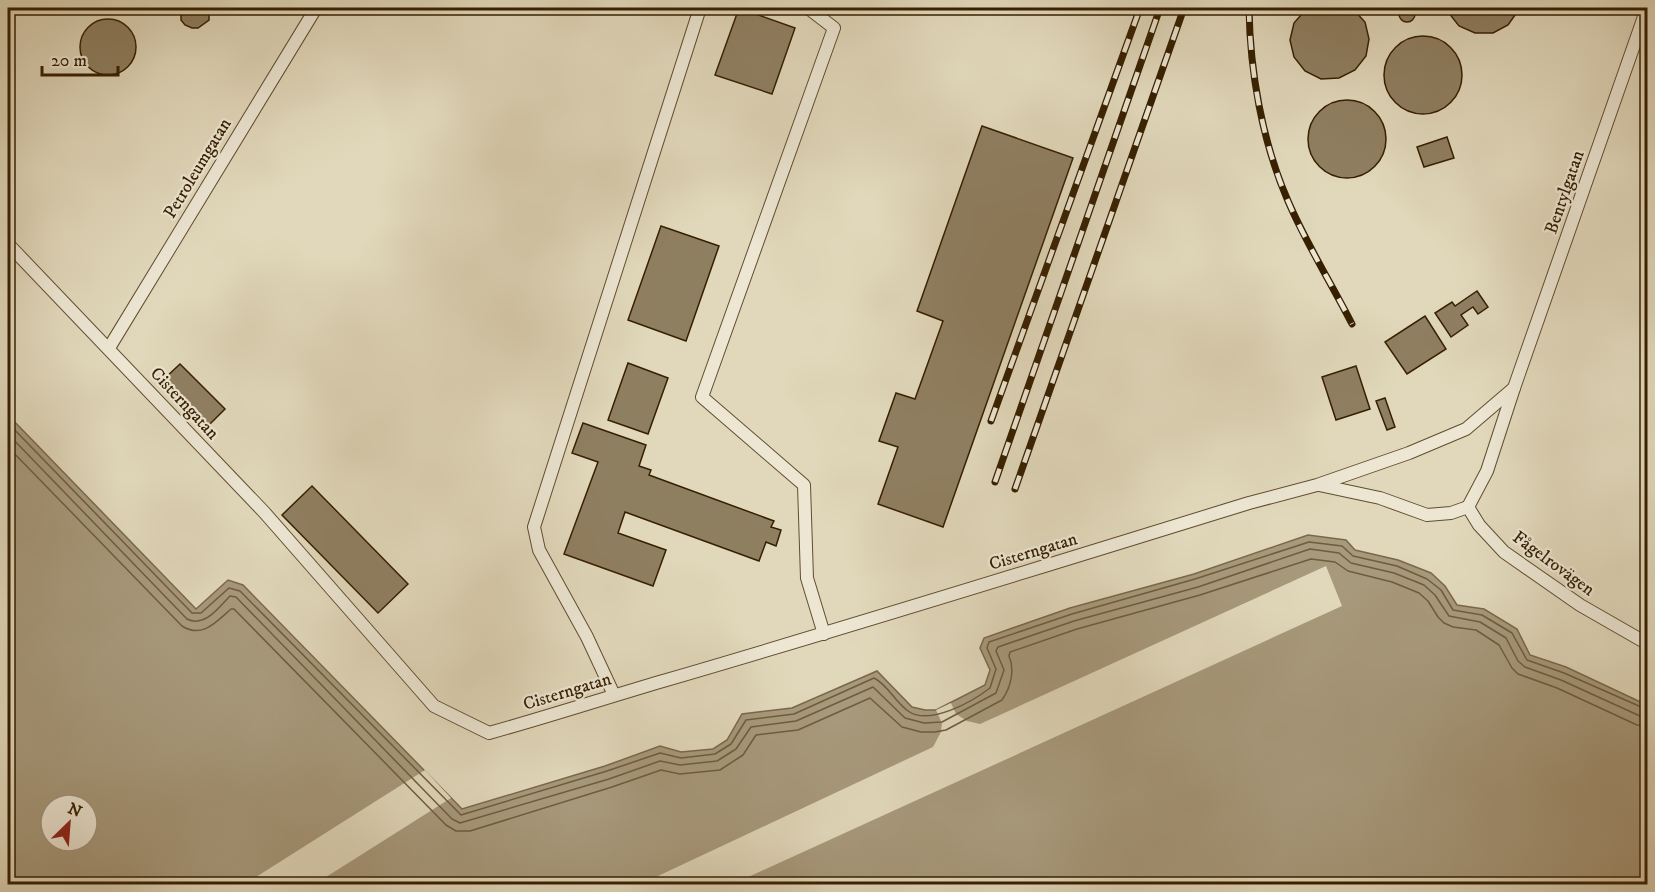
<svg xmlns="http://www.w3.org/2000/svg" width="1655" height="892" font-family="'IM FELL DW Pica',serif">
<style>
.water{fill:#a7997b;stroke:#7a684a;stroke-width:1.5;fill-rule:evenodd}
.pier{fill:#e1d8bb}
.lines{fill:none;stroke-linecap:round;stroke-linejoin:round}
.shore{stroke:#6e5c3e;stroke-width:1.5}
.building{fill:#8f7f61;stroke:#361f00;stroke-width:1.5}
.lane-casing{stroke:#614d2f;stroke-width:14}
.lane{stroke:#ece6d3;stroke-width:12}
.rail-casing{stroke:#361f00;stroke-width:7}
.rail{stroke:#ece6d3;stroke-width:4.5;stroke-dasharray:14;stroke-linecap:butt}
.labels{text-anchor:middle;stroke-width:4.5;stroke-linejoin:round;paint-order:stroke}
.street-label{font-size:18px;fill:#361f00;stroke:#ece6d3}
</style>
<rect width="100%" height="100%" fill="#e1d8bb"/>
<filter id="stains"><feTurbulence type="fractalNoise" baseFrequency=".00333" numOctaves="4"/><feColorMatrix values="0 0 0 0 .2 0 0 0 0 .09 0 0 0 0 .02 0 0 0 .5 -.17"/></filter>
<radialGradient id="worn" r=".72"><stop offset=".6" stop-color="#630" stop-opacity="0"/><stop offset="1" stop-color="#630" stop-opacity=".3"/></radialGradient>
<path class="water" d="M8 415 196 609 228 580 243 585 462 809 605 766 660 746 681 752 713 749 727 740 742 714 792 708 877 671 912 707 925 710H936L985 685 990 670 980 648 984 638 1070 608 1194 574 1308 535 1346 540 1355 550 1398 560 1431 573 1445 586 1457 605 1484 609 1517 629 1530 655 1566 667 1647 705V884H8ZM51 805H87V841H51Z"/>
<g class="pier">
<polygon points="1326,566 1342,606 733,884 641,884 933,747 941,732 942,723 936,710 951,703 956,714 967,721 980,724"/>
<polygon points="425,770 451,798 315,884 245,884"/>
</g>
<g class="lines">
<g class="shore">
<path d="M8 423 192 613H201L229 588 240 591 461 815 607 771 660 753 681 758 715 754 731 744 746 720 794 714 874 678C888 685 895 702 908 711 929 726 972 702 990 688L996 669 987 648 989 642 1072 614 1195 579 1309 542 1342 546 1353 556 1397 566 1427 579 1441 590 1453 610 1482 615 1512 633 1527 660 1564 673 1648 710"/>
<path d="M8 434 187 619C205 628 219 607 230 596L236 597 452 819 460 823 609 779 660 761 680 765 717 761 736 749 751 727 796 721 873 687 905 718 924 723 942 722 996 693 1004 670 996 651 998 647 1074 621 1198 587 1310 549 1339 553 1351 563 1394 573 1424 585 1435 595 1449 616 1480 622 1506 638 1518 661 1525 667 1561 680 1640 716 1648 717"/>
<path d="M8 447 182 626C202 639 216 622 231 609H234L446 825 456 831H470L612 787 661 770 680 774 720 770 743 755 756 735 798 730 870 698 902 727 921 732H935L946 730 1002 700C1011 687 1015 670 1009 656L1010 652 1077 629 1200 595 1311 559 1335 562 1348 571 1392 582 1419 593 1428 601 1438 617 1444 623 1453 627 1476 630 1499 645 1512 668 1518 674 1557 688 1637 725 1648 726"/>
</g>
</g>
<g class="building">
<circle cx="1407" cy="14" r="8"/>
<polygon points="181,8 209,8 209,20 198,28 192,28 185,25 181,20"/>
<polygon points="739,8 795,28 772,94 715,75"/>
<polygon points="1307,8 1352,8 1365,22 1369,39 1366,56 1355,70 1339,78 1321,79 1305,71 1294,57 1290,40 1294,23"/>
<polygon points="1447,8 1520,8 1508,25 1493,33 1475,33 1459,26 1448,12"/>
<circle cx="108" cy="47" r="28"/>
<circle cx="1423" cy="75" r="39"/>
<circle cx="1347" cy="139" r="39"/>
<polygon points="982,126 1073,158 943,527 878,504 898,447 879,441 896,393 915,399 943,321 917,311"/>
<polygon points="1447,137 1454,158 1424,167 1417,147"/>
<polygon points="661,226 719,246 686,341 628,320"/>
<polygon points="1477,291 1488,307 1478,314 1473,307 1461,315 1468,325 1451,337 1435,313 1452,302 1455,306"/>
<polygon points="1425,316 1446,349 1407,374 1385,342"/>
<polygon points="628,363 668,378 648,434 608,420"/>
<polygon points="180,364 225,409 209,425 164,379"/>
<polygon points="1356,366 1370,409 1336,420 1322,377"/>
<polygon points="1385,398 1395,427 1387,430 1376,401"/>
<polygon points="583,423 646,445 639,466 651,470 649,475 774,521 771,527 781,530 776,546 766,542 759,561 625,512 618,533 666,550 653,586 564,554 598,462 572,453"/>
<polygon points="312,486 408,584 378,613 282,515"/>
</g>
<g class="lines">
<g class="lane-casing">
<g id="lane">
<polyline points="808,8 834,28 702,397 804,485 807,578 824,634"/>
<polyline points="1647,8 1514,388 1487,471 1468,507 1479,525 1504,552 1580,605 1648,644"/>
<path d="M8 244 264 512 434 706 489 733C547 717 605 698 663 681 859 624 1054 563 1249 503L1317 485 1409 453 1466 429 1514 388"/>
<polyline points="109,348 316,8"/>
<polyline points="1319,485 1380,498 1427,515 1451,513 1468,507"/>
<polyline points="614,695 587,637 539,550 534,527 700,8"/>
</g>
</g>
<use href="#lane" class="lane"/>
<g class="rail-casing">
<g id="rail">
<path d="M1249 8C1250 72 1262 141 1288 201 1306 243 1331 283 1352 324"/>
<polyline points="991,421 1140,8"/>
<polyline points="995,482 1160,8"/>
<polyline points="1015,489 1184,8"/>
</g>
</g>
<use href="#rail" class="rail"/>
</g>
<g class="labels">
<g class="street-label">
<text transform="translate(197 168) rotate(-59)" y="6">Petroleumgatan</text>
<text transform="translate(1564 192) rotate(-71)" y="6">Bentylgatan</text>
<text transform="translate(185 403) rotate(47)" y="6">Cisterngatan</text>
<text transform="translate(1033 551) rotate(-17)" y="6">Cisterngatan</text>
<text transform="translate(1554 563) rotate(36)" y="6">Fågelrovägen</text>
<text transform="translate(567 691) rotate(-17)" y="6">Cisterngatan</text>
</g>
</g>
<rect width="1655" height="892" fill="none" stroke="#e1d8bb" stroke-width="30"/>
<rect x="9" y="9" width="1637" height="874" fill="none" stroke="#361f00" stroke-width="3"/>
<rect x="15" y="15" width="1625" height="862" fill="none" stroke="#361f00" stroke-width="1.5"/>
<g transform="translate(69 823) rotate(25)"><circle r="28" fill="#ece6d3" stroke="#a3967f" stroke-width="1.5"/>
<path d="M0-4.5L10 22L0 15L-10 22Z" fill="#8f2418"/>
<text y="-9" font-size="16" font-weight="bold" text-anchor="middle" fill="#361f00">N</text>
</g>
<path d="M42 66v9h76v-9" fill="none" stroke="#361f00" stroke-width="3"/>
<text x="51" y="66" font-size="18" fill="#361f00" stroke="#ece6d3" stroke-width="4.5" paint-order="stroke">20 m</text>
<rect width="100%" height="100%" filter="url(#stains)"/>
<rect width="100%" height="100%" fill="url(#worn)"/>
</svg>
